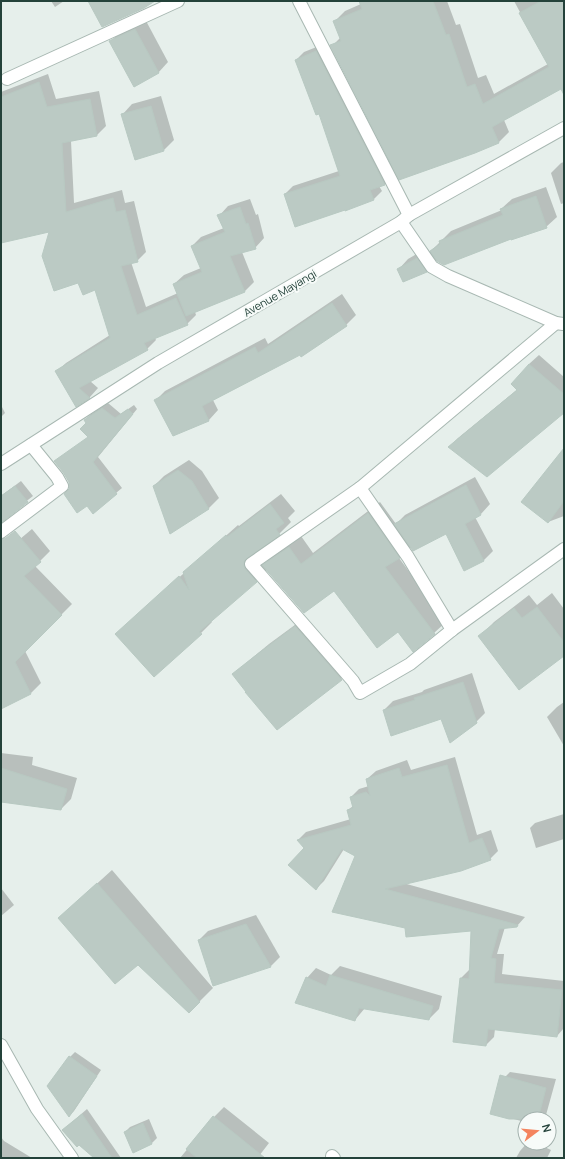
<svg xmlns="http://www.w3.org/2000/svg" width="565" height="1159" font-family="Manrope,sans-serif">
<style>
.shadow{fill:#0003}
.building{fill:#bbcac4;stroke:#b8c9c2}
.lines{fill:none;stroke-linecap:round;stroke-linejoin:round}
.minor-casing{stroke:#a8b8b2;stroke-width:14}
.minor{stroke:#fff;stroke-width:12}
.labels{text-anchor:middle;stroke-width:4;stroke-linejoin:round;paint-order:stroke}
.street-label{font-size:11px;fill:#24423a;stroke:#f7fbf9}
</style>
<rect width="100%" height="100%" fill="#e6efeb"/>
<g class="shadow">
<polygon points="51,1 64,1 55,7"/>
<polygon points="360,1 447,1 456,25 460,24 478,78 486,75 494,94 548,64 514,1 564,1 564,86 504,120 509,132 498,143 332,46 341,37 334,22 345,11 361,4"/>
<polygon points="145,19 168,62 158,73 111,41 121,31"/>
<polygon points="324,44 393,176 385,184 379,186 382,191 374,199 285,194 293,186 339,171 320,113 296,60 304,52"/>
<polygon points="48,74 56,99 99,91 106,126 97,135 71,141 74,203 122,190 125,203 134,201 146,252 137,261 131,262 146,307 178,293 174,284 184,275 201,268 192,246 201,237 224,228 219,216 228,206 250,199 256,215 258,214 264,238 255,248 242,252 254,282 245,291 195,312 196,315 187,324 155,338 156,340 147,349 90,381 98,388 90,397 76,405 57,371 66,363 110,335 96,289 78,282 50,230 1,226 1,92"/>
<polygon points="161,96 174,140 164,150 122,115 132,104"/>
<polygon points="564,162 564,203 561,204 551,173 561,163"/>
<polygon points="546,187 557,217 546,227 437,260 426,271 398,270 408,259 427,248 430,252 451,231 502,210 501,209 512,199"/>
<polygon points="342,294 356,315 346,325 300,354 213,400 218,410 209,420 173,434 155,401 165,391 265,338 268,344"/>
<polygon points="539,355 564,377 564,411 449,447 458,438 518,389 529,364"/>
<polygon points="108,403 121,414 134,405 137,409 98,457 122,488 93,512 87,504 70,489 89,437 87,423 85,420 90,415"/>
<polygon points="1,405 5,413 1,417"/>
<polygon points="564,450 564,516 548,522"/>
<polygon points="189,460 202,471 219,498 209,508 170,533 154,486 164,476"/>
<polygon points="475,477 490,504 481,514 475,517 493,551 484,560 465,570 446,532 411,546 399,558 446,622 434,633 334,590 267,570 211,621 212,622 201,633 128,623 238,525 239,526 281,494 295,511 288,518 291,522 279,534 255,551 256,557 263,565 275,554 301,536 313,553 380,502 396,524 405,515"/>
<polygon points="21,481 33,496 1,521 1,496"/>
<polygon points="32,529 50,551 35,566 72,604 29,647 18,637 41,683 31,693 1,708 1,555"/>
<polygon points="552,593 564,609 564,655 480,636 494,622 529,595 537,605"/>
<polygon points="303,619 349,672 341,679 233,674 269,644"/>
<polygon points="472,673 485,713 476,722 384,710 393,701 422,692 424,690"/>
<polygon points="564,702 564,746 547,717 557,707"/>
<polygon points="1,753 33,757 32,765 77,778 71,799 61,809 1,801"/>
<polygon points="455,757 477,835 491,830 498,851 490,859 403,883 525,917 517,926 505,927 497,954 504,954 502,974 564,981 564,1028 557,1036 495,1029 494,1037 486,1045 461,978 470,969 472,930 406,927 357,856 344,849 324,881 316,889 305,848 298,840 306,832 351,819 348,810 353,806 351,797 359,789 369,786 367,779 376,771 407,760 411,770"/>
<polygon points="564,814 564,839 536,848 530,828 535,823"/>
<polygon points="112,870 213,988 189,1012 138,963 59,918"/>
<polygon points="1,888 14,905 1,916"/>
<polygon points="256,915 280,957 271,966 214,985 199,940 208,931"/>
<polygon points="340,966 442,996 439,1009 429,1019 365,1008 355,1020 307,978 316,968 331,975"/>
<polygon points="75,1052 101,1070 74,1111 69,1116 70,1057"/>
<polygon points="510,1072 556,1079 546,1115 541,1119 525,1119 525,1122 491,1113 500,1082"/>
<polygon points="224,1107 269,1143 259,1156 262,1158 180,1158 214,1117"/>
<polygon points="87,1109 121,1158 95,1158 63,1130"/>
<polygon points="149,1119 157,1138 152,1143 133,1151 125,1132 130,1127"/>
<polygon points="1,1137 4,1141 32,1158 1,1158"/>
<polygon points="527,1143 536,1143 551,1150 547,1158 516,1158 520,1151"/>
</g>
<g class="building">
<polygon points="88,1 155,1 144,8 102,27"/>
<polygon points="359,1 433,1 446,35 449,34 467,87 475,84 483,104 549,67 519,13 541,1 564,1 564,95 561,89 492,127 499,143 475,153 399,180 330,45 341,41 333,21 362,9"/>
<polygon points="135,29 159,73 134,87 109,41"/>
<polygon points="316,51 385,185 370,190 374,200 345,211 345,210 295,227 284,194 340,176 319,114 316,115 295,60"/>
<polygon points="39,82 47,107 90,99 97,136 62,143 66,212 113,198 116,212 125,210 138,262 121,266 137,315 176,298 188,325 144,343 148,350 79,388 90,398 76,407 55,371 110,338 95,290 83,295 78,283 54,291 42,256 49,232 1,243 1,97"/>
<polygon points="151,106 164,151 135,160 121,114"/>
<polygon points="536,196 547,228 511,240 511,239 444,265 437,261 430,251 440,244 439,241 503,215 500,209"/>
<polygon points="240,207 246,224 248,223 256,249 230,256 245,292 186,316 173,284 202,272 191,246 225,232 217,215"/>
<polygon points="417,258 427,272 403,282 397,269"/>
<polygon points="332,303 347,326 301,357 300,355 202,406 209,421 173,436 154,400 255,347 258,353"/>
<polygon points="529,364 564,394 564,413 487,477 448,447 517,390 511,384"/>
<polygon points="102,408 115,418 128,409 133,414 93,462 117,494 93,514 87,506 77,513 64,494 69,489 69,482 63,472 54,461 88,437 80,429 86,423 84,420"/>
<polygon points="564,448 564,501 548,523 521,502"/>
<polygon points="178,470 192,481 209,509 170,534 153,486"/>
<polygon points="466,485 481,515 465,524 484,561 464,571 446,534 413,551 394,524"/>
<polygon points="15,486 28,502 1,523 1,496"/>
<polygon points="270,504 284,523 276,529 280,535 244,561 244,565 245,569 257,582 199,632 202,634 154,677 115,634 179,576 189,590 183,572 226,535 227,537"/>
<polygon points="368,513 400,558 385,567 435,634 413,652 398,632 377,648 334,591 304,613 262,565 289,547 301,564"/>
<polygon points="15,531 41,562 24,576 62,615 15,662 31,694 1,709 1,539 6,538"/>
<polygon points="537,607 564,642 564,656 519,690 478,636 514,608 522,618"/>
<polygon points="295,626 342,680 277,730 245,692 246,692 232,674 260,652"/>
<polygon points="463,682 477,723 450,743 441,719 391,736 383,710 415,700 414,698"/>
<polygon points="447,765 469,843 482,838 491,860 461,871 385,889 518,925 517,927 499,929 491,958 496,959 494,983 562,990 557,1037 488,1029 486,1046 453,1042 460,978 469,979 471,931 406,937 405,928 332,912 355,856 342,849 316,890 288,865 304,848 297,840 351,825 347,810 353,808 350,797 366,792 370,796 366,779 399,768 402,777"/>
<polygon points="1,768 67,789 61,810 1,802"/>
<polygon points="97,883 200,1002 189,1013 138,965 115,984 58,918"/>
<polygon points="246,924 271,967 213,986 198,940"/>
<polygon points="330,975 433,1006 429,1020 359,1008 355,1021 295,1003 306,977 326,986"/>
<polygon points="69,1056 97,1076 69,1117 47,1086"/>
<polygon points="500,1075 546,1088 538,1119 509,1119 490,1114"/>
<polygon points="82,1114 112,1158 94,1158 79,1145 77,1147 62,1130"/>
<polygon points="213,1116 265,1158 197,1158 186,1149"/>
<polygon points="143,1123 152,1144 133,1153 124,1132"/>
</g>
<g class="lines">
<g class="minor-casing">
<g id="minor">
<polyline points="299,1 409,215"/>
<polyline points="7,79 178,1"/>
<polyline points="401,222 432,267 448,276 556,323 563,324"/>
<polyline points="556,323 360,488 251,564 353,681 360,693 410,664 452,630 564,549"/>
<polyline points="1,464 158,363 401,222 409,215 564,128"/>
<polyline points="360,488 408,557 452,630"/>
<polyline points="1,532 62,486 57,477 31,445"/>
<polyline points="1,1045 37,1109 72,1158"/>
<polyline points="332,1156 334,1158"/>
</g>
</g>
<use href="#minor" class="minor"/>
</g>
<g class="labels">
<g class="street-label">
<text transform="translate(280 293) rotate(-30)" y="4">Avenue Mayangi</text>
</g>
</g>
<rect width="565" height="1159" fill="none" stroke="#24423a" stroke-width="4"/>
<g transform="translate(537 1131) rotate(74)"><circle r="19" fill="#f7fbf9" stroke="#a3b1ad"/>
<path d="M0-3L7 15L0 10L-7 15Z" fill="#f4845f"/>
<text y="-6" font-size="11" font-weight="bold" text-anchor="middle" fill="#24423a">N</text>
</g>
</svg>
